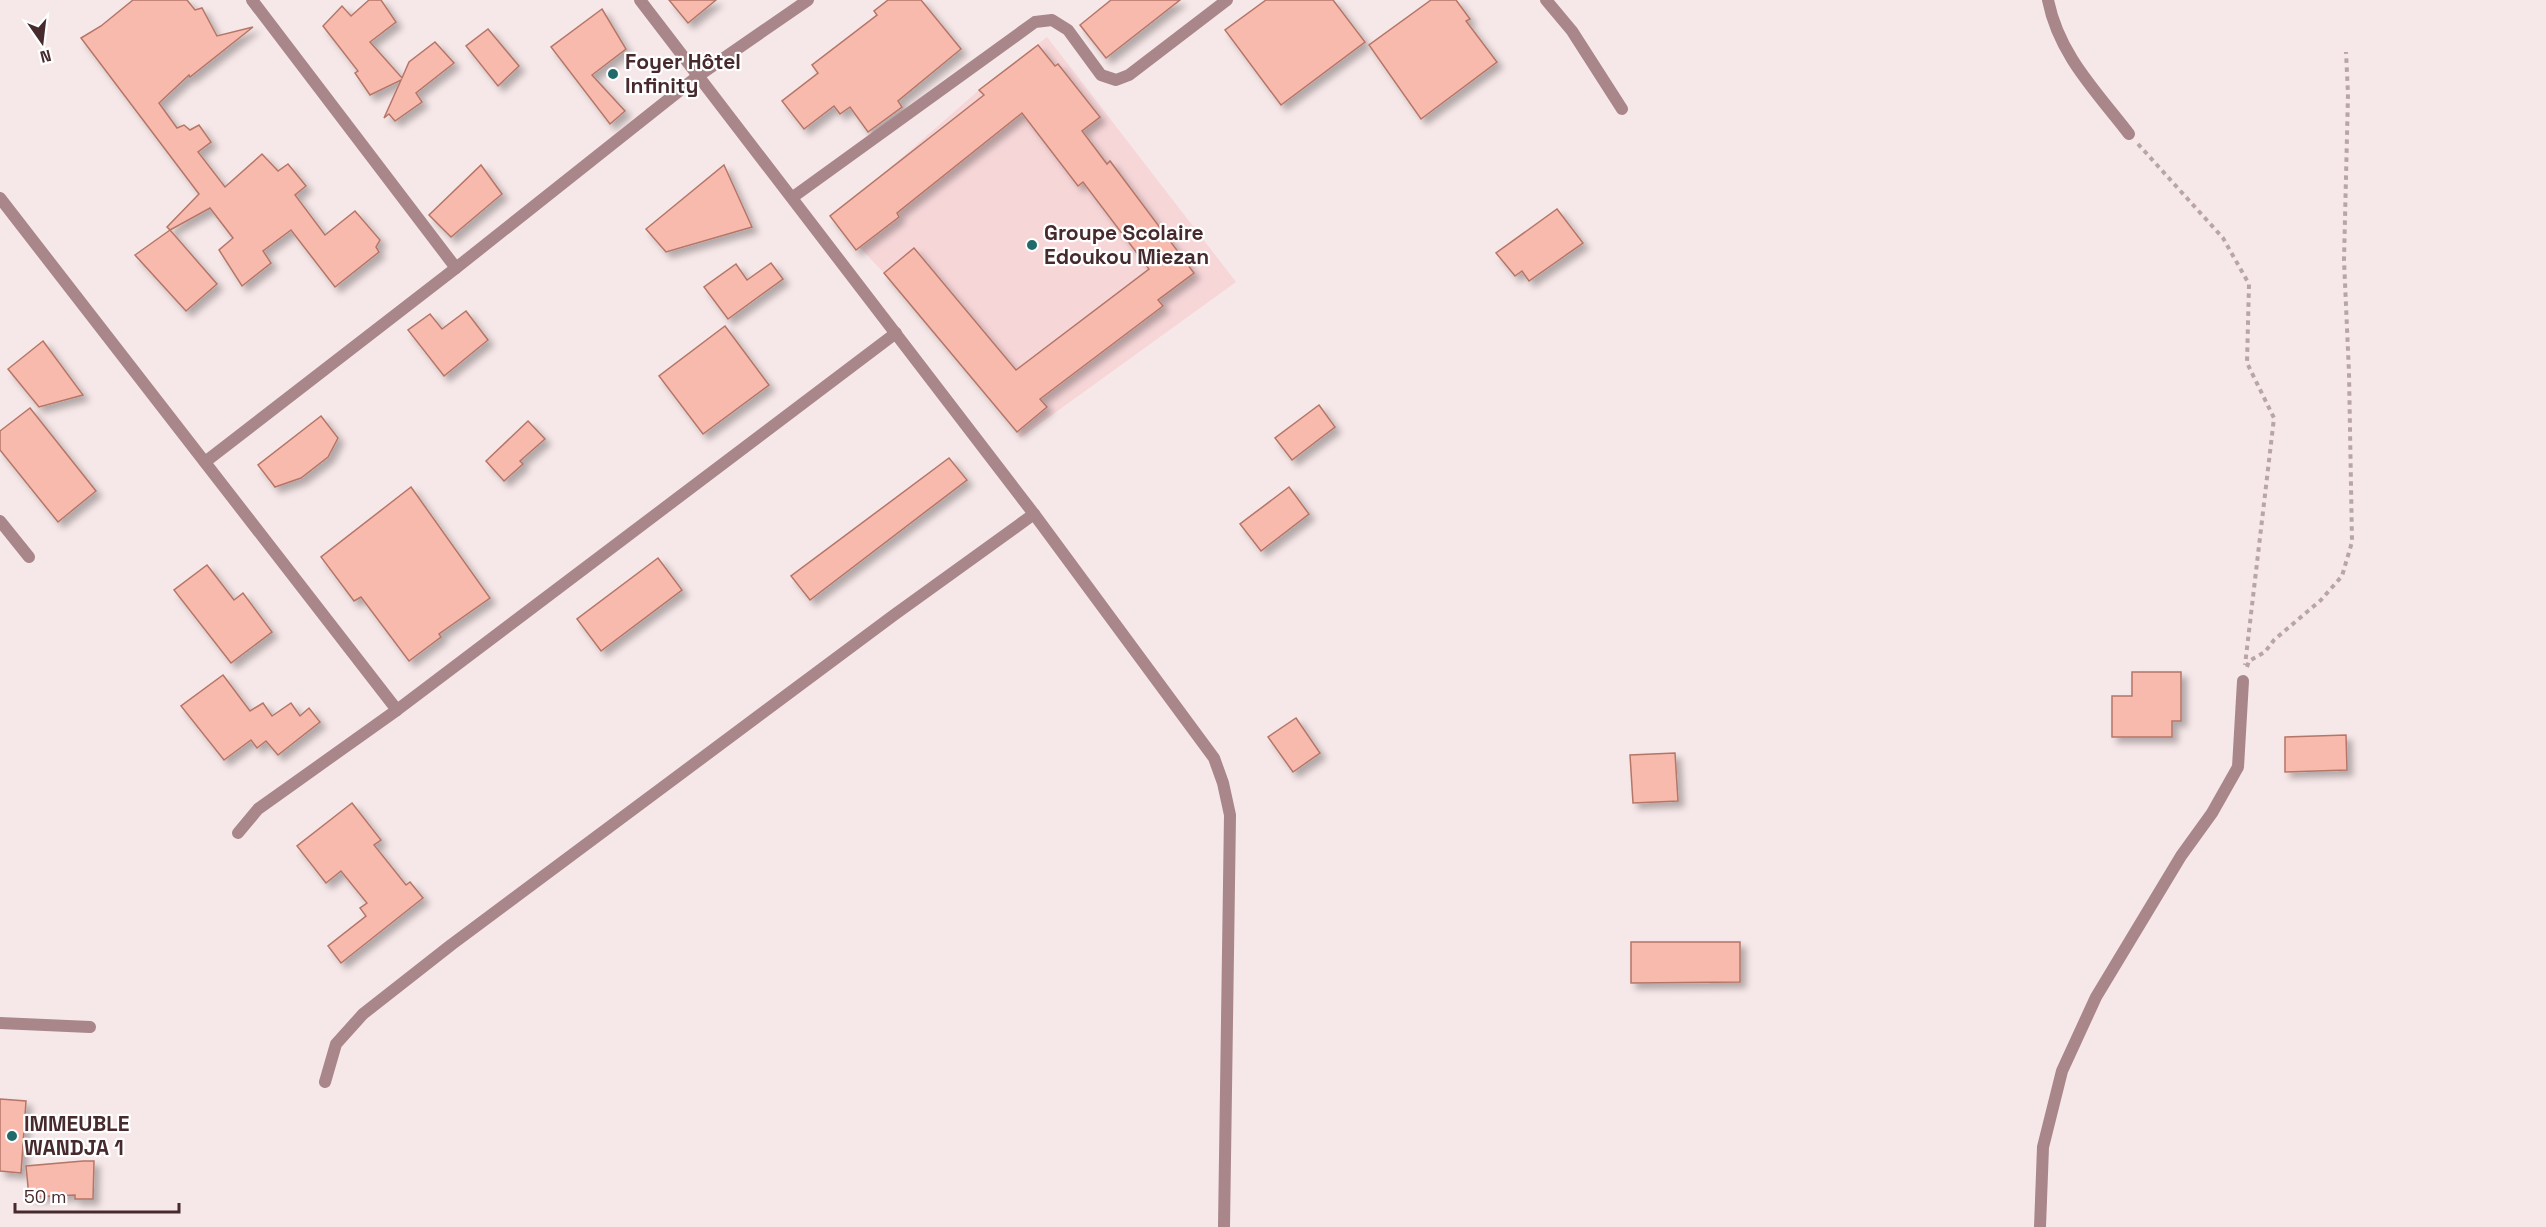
<svg xmlns="http://www.w3.org/2000/svg" width="2546" height="1227" font-family="'Space Grotesk',sans-serif">
<style>
.built{fill:#f7d6d8}
.building{fill:#f7baad;stroke:#b57668;stroke-width:1.5;filter:url(#shadow)}
.lines{fill:none;stroke-linecap:round;stroke-linejoin:round}
.path{stroke:#b9a5a7;stroke-width:4;stroke-dasharray:4.5 4.5;stroke-linecap:butt}
.minor{stroke:#a88689;stroke-width:12}
.poi-dot{fill:#206b6a;stroke:#fff;stroke-width:2}
.labels{text-anchor:middle;stroke-width:4.5;stroke-linejoin:round;paint-order:stroke}
.poi-label{font-size:21px;font-weight:bold;fill:#462a2d;stroke:#fff;text-anchor:start}
</style>
<defs>
<filter id="shadow"><feDropShadow dx="5.5" dy="5.5" stdDeviation="3" flood-color="#0004"/></filter>
</defs>
<rect width="100%" height="100%" fill="#f6e7e8"/>
<polygon class="built" points="1047,37 1236,282 1020,438 1017,432 884,273 830,216 873,183 979,90"/>
<g class="building">
<polygon points="133,0 187,0 195,10 202,8 217,36 253,27 190,77 189,75 159,103 177,128 184,125 190,130 199,125 211,142 198,152 225,187 262,154 278,171 288,164 306,186 295,195 325,235 355,211 380,240 376,247 379,252 335,287 291,230 263,251 271,263 242,286 219,250 233,238 210,208 170,230 217,284 186,311 135,255 170,230 167,227 199,194 81,38 101,26"/>
<polygon points="369,0 381,0 396,22 370,42 402,78 409,62 435,42 454,63 416,93 422,102 395,121 389,114 384,118 401,80 370,95 355,73 358,71 323,26 342,6 351,16"/>
<polygon points="669,0 716,0 688,23"/>
<polygon points="888,0 921,0 961,49 898,101 902,107 868,132 850,107 840,114 834,106 804,129 782,101 818,73 812,65 877,15 874,11"/>
<polygon points="1111,0 1180,0 1106,58 1080,25"/>
<polygon points="1266,0 1333,0 1365,42 1281,105 1225,30"/>
<polygon points="1431,0 1456,0 1470,19 1466,21 1497,62 1421,119 1369,45"/>
<polygon points="602,9 626,49 592,75 625,111 610,124 551,47"/>
<polygon points="488,29 519,66 498,86 466,46"/>
<polygon points="1038,45 1055,66 1058,64 1100,117 1082,131 1107,164 1110,161 1194,273 1158,300 1163,306 1040,399 1047,407 1017,432 884,273 914,248 1016,370 1149,269 1083,182 1078,186 1022,113 897,213 899,217 856,250 830,216 984,95 979,90"/>
<polygon points="481,165 502,194 451,237 429,215"/>
<polygon points="724,165 752,227 666,252 646,229"/>
<polygon points="1557,209 1583,243 1529,281 1522,271 1515,276 1496,253"/>
<polygon points="771,263 783,279 728,319 704,287 736,264 747,280"/>
<polygon points="466,311 488,340 444,376 408,330 430,314 442,329"/>
<polygon points="725,326 769,385 703,434 659,376"/>
<polygon points="43,341 83,395 39,407 8,369"/>
<polygon points="1319,405 1335,427 1292,460 1275,438"/>
<polygon points="30,408 96,491 58,522 0,450 0,431"/>
<polygon points="321,416 338,438 328,457 301,478 275,487 258,465"/>
<polygon points="528,421 545,439 520,461 523,464 504,481 486,461"/>
<polygon points="949,458 967,480 810,600 791,576"/>
<polygon points="411,487 490,598 439,634 441,637 409,661 361,597 354,601 321,557"/>
<polygon points="1289,487 1309,514 1261,551 1240,524"/>
<polygon points="658,558 682,590 601,651 577,619"/>
<polygon points="207,565 234,600 243,593 272,632 231,663 174,590"/>
<polygon points="2132,672 2181,672 2181,721 2172,721 2172,737 2112,737 2112,696 2132,696"/>
<polygon points="223,675 250,711 263,703 272,716 291,703 300,716 309,708 320,722 278,755 266,741 257,748 251,740 224,760 181,706"/>
<polygon points="1296,718 1320,753 1293,772 1268,737"/>
<polygon points="2346,735 2347,770 2285,772 2285,737"/>
<polygon points="1675,753 1678,801 1633,803 1630,755"/>
<polygon points="352,803 381,840 374,845 406,885 410,882 423,898 341,963 328,946 366,916 360,908 367,903 341,871 326,883 297,846"/>
<polygon points="1631,942 1740,942 1740,982 1631,983"/>
<polygon points="0,1099 26,1101 21,1173 0,1171"/>
<polygon points="83,1161 94,1161 93,1199 75,1199 75,1195 29,1197 26,1166"/>
</g>
<g class="lines">
<g class="path">
<polyline points="2138,144 2223,238 2249,284 2247,363 2274,418 2245,665"/>
<polyline points="2247,667 2249,661 2265,652 2274,640 2321,600 2342,576 2352,542 2349,373 2344,260 2348,94 2346,52"/>
</g>
<g class="minor">
<polyline points="252,0 456,268"/>
<polyline points="640,0 1034,514 1214,758 1223,783 1230,815 1224,1227"/>
<polyline points="1546,0 1572,31 1622,109"/>
<path d="M2048 0C2059 55 2096 91 2129 134"/>
<polyline points="793,197 1035,22 1052,20 1068,30 1101,75 1116,80 1129,75 1227,0"/>
<polyline points="0,198 397,710"/>
<polyline points="205,462 456,268 698,76 808,0"/>
<polyline points="0,521 29,557"/>
<polyline points="238,833 258,809 397,710 896,333"/>
<polyline points="0,1023 90,1027"/>
<polyline points="325,1082 336,1044 363,1014 451,945 894,615 1034,514"/>
<polyline points="2040,1227 2043,1147 2062,1071 2096,997 2181,856 2212,813 2238,767 2243,681"/>
</g>
</g>
<g class="poi-dot">
<circle cx="613" cy="74" r="6"/>
<circle cx="1032" cy="245" r="6"/>
<circle cx="12" cy="1136" r="6"/>
</g>
<g class="labels">
<g class="poi-label">
<text x="625" y="69">Foyer Hôtel<tspan x="625" dy="24">Infinity</tspan></text>
<text x="1044" y="240">Groupe Scolaire<tspan x="1044" dy="24">Edoukou Miezan</tspan></text>
<text x="24" y="1131">IMMEUBLE<tspan x="24" dy="24">WANDJA 1</tspan></text>
</g>
</g>
<g transform="translate(42 42) rotate(166)" stroke="#ffffff" stroke-width="4.5" paint-order="stroke">
<path d="M0-4.5L10 22L0 15L-10 22Z" fill="#462a2d"/>
<text y="-9" font-size="16" font-weight="bold" text-anchor="middle" fill="#462a2d">N</text>
</g>
<path d="M15 1203v9h164v-9" fill="none" stroke="#462a2d" stroke-width="3"/>
<text x="24" y="1203" font-size="18" fill="#462a2d" stroke="#ffffff" stroke-width="4.5" paint-order="stroke">50 m</text>
</svg>
